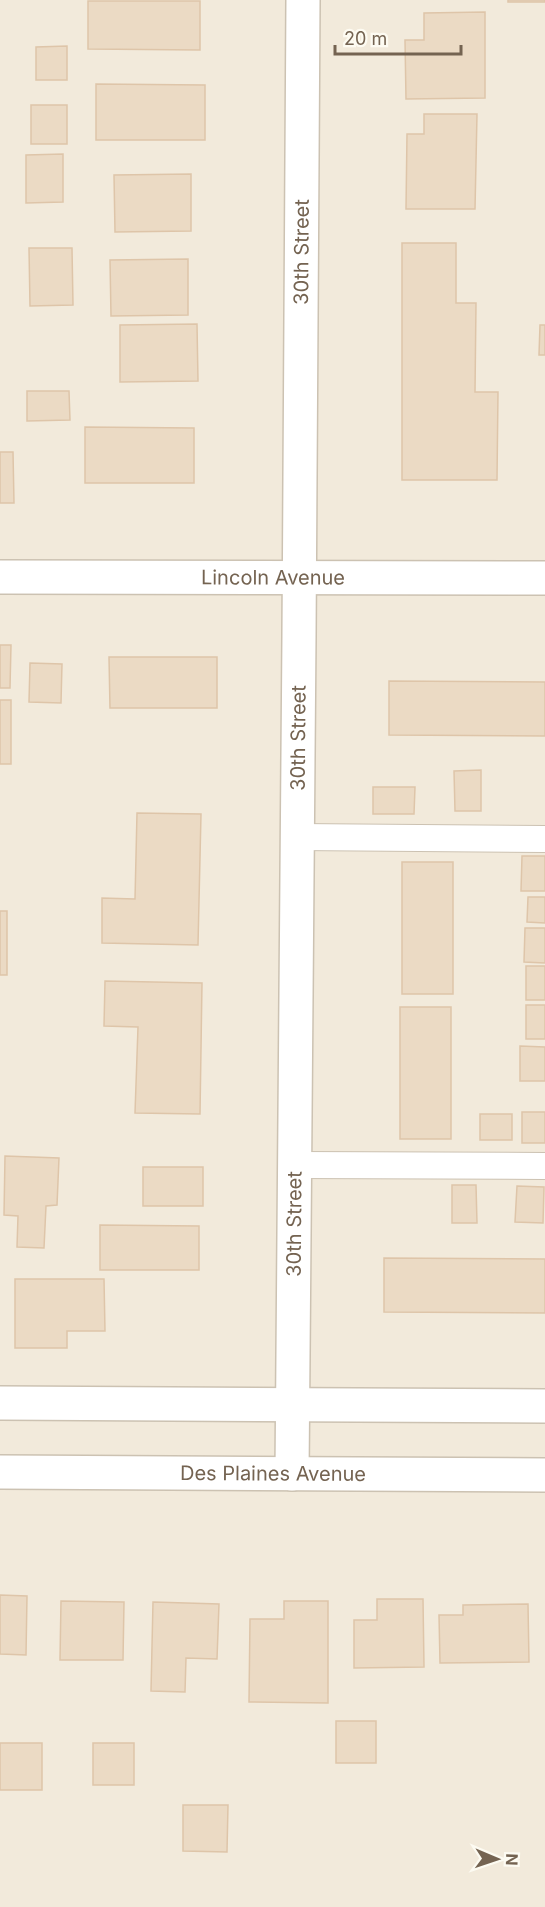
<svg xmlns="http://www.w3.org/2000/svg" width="545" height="1907" font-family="Inter,sans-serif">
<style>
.residential{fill:#f2eadb}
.building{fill:#ebdac4;stroke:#dec5a9;stroke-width:1.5}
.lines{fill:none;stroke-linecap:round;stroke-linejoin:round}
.service-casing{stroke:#ccc2b2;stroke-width:28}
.minor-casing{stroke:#ccc2b2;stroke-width:36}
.tertiary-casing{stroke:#ccc2b2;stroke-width:36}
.service{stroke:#fff;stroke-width:26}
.minor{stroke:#fff;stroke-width:33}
.tertiary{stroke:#fff;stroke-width:33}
.labels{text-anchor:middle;stroke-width:4.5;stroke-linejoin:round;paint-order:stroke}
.street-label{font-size:20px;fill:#746351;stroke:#fdfbf2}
</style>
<rect width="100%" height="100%" fill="#fbf7ec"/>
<rect class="residential" x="0" y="0" width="545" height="1907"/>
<g class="building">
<rect x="508" y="0" width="37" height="2"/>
<polygon points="88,1 200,1 200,50 88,49"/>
<polygon points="485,12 485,98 406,99 405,40 424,40 424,13"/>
<polygon points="67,46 67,80 36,80 36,47"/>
<polygon points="96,84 205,85 205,140 96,140"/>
<rect x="31" y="105" width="36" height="39"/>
<polygon points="424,114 477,114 475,209 406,209 407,134 424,134"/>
<polygon points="63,154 63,202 26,203 26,155"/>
<polygon points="191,174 191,231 115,232 114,175"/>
<polygon points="402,243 456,243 456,303 476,303 475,392 498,392 497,480 402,480"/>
<polygon points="29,248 72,248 73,305 30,306"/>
<polygon points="188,259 188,315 111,316 110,260"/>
<polygon points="197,324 198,381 120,382 120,325"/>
<polygon points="540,325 545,325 545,355 539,355"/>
<polygon points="27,391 69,391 70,420 27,421"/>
<polygon points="85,427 194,428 194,483 85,483"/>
<polygon points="0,452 13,452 14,503 0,503"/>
<polygon points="0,645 11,645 10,688 0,688"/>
<polygon points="109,657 217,657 217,708 110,708"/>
<polygon points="30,663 62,664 61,703 29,702"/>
<polygon points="389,681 545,682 545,736 389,735"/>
<rect x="0" y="700" width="11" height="64"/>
<polygon points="481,770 481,811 455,811 454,771"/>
<polygon points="373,787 415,787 414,814 373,814"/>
<polygon points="137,813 201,814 198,945 102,943 102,898 135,899"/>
<polygon points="522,856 545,856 545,891 521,891"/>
<rect x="402" y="862" width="51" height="132"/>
<polygon points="528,897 545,897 545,923 527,922"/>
<rect x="0" y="911" width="7" height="64"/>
<polygon points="525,928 545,928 545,963 524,962"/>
<rect x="526" y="966" width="19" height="34"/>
<polygon points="105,981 202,983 200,1114 135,1113 138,1027 104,1026"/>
<rect x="526" y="1005" width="19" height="34"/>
<rect x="400" y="1007" width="51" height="132"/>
<polygon points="520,1046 545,1047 545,1081 520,1081"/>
<rect x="522" y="1112" width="23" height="31"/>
<rect x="480" y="1114" width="32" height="26"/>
<polygon points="5,1156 59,1158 57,1205 46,1206 44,1248 17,1247 18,1216 4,1215"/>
<rect x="143" y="1167" width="60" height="39"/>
<polygon points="452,1185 476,1185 477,1223 452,1223"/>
<polygon points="517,1186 544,1187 543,1223 515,1222"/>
<polygon points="100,1225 199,1226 199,1270 100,1270"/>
<polygon points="384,1258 545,1259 545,1313 384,1312"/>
<polygon points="15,1279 104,1279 105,1331 67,1331 67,1348 15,1348"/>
<polygon points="0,1595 27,1596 26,1655 0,1654"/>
<polygon points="377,1599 423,1599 424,1667 354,1668 354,1620 377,1620"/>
<polygon points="61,1601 124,1602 123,1660 60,1660"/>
<polygon points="284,1601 328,1601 328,1703 249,1702 250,1619 284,1619"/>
<polygon points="153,1602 219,1604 217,1659 186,1658 185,1692 151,1691"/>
<polygon points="528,1604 529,1662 440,1663 439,1615 463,1615 463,1605"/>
<rect x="336" y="1721" width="40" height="42"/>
<rect x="0" y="1743" width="42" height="47"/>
<rect x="93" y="1743" width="41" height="42"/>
<polygon points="183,1805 228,1805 227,1852 183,1851"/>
</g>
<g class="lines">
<g class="service-casing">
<g id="service">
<polyline points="297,837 545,839"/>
<polyline points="295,1165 545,1166"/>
</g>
</g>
<g class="minor-casing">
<g id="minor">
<path id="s1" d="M0 577 545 578"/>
<path id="s2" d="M292 1474 299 636 303 0"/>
</g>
</g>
<g class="tertiary-casing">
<g id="tertiary">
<polyline points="0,1403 545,1406"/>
<path id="s3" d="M0 1472 545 1475"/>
</g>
</g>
<use href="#service" class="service"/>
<use href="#minor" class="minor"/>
<use href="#tertiary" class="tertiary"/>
</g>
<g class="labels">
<g class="street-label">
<text dy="7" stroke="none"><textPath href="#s2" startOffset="1222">30th Street</textPath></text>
<text dy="7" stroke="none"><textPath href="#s1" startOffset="273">Lincoln Avenue</textPath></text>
<text dy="7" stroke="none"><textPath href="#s2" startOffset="736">30th Street</textPath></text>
<text dy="7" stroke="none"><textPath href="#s2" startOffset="250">30th Street</textPath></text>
<text dy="7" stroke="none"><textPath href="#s3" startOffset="273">Des Plaines Avenue</textPath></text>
</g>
</g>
<g transform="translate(497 1859) rotate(92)" stroke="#fdfbf2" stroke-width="4.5" paint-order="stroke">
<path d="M0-4.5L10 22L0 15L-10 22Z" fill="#746351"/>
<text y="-9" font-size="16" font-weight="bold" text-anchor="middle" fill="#746351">N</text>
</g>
<path d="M335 45v9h126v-9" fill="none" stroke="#746351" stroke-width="3"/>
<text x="344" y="45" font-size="18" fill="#746351" stroke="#fdfbf2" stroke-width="4.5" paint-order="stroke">20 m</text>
</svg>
